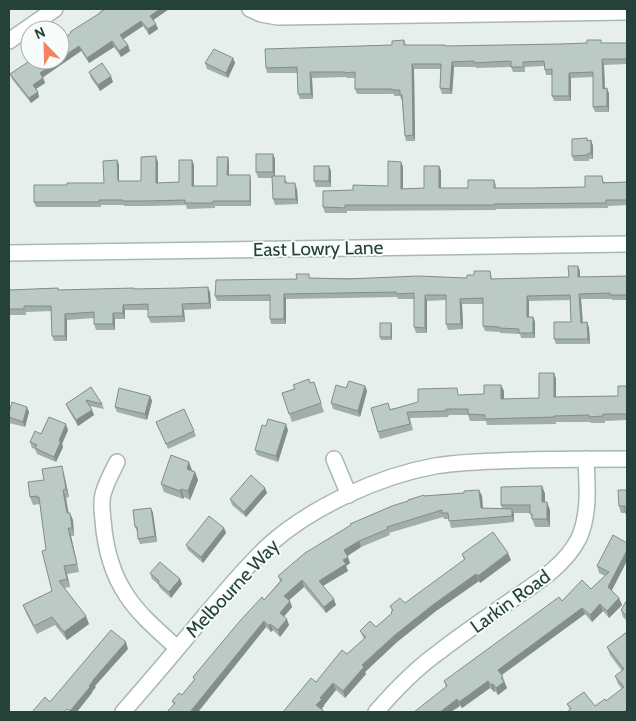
<svg xmlns="http://www.w3.org/2000/svg" width="636" height="721" font-family="Cabin,sans-serif">
<style>
.lines{fill:none;stroke-linecap:round;stroke-linejoin:round}
.street-casing{stroke:#a8b8b2;stroke-width:18}
.street{stroke:#fff;stroke-width:15}
.wall{fill:#a1aea9}
.shaded-wall{fill:#838d89}
.building{fill:#bbcac4;stroke:#838d89}
.labels{text-anchor:middle;stroke-width:4;stroke-linejoin:round;paint-order:stroke}
.street-label{font-size:19px;fill:#24423a;stroke:#f7fbf9}
</style>
<rect width="100%" height="100%" fill="#e6efeb"/>
<g class="lines">
<g class="street-casing">
<g id="street">
<polyline points="250,9 261,14 278,17 627,12"/>
<polyline points="9,41 55,9"/>
<polyline points="9,253 627,244"/>
<polyline points="334,459 349,495"/>
<path d="M117 462C112 472 106 483 103 494 101 502 102 512 103 520 105 547 112 574 127 596 140 616 160 632 177 648"/>
<path d="M123 712C151 680 179 647 206 614 227 590 246 566 270 544 312 507 379 476 435 466 465 461 495 461 525 460 559 459 593 459 627 459"/>
<path d="M376 712C395 690 415 669 439 652 462 634 486 618 510 601 535 584 565 566 579 538 590 513 587 485 586 459"/>
</g>
</g>
<use href="#street" class="street"/>
</g>
<g class="wall">
<polygon points="106,9 169,9 153,20 158,29 149,35 143,26 123,39 128,45 130,51 121,57 114,47 89,63 81,51 43,77 45,83 36,89 39,97 31,103 12,79 10,74 100,14"/>
<polygon points="404,40 406,45 446,46 627,43 627,64 604,65 605,89 607,88 609,94 609,112 595,112 593,107 593,77 571,78 571,101 554,101 552,96 552,75 546,75 545,70 544,66 525,67 525,72 513,72 511,67 476,68 476,67 454,67 452,94 442,94 440,88 441,69 414,69 415,141 406,141 405,136 402,101 400,96 394,96 394,94 357,94 355,89 355,78 347,78 346,77 312,78 313,99 300,99 298,94 298,73 267,73 266,68 392,45"/>
<polygon points="233,58 235,63 228,78 207,69 205,63"/>
<polygon points="89,72 113,82 100,91 91,78"/>
<polygon points="587,138 588,141 591,140 593,146 593,159 589,159 589,161 574,161 572,156"/>
<polygon points="228,157 229,162 229,175 251,180 251,206 215,206 215,208 187,209 186,205 149,206 124,206 124,205 101,205 101,207 36,207 34,202 67,185 104,183 117,160 119,165 119,181 141,181 158,162 158,183 179,182 194,165 194,186 217,186"/>
<polygon points="275,159 275,176 287,181 287,183 297,189 298,204 275,205 273,199 273,178 258,178 256,172"/>
<polygon points="401,162 403,167 403,189 424,188 439,166 441,171 441,188 468,188 494,180 496,185 496,188 535,188 585,187 604,181 604,182 627,182 627,205 608,206 608,208 496,209 496,210 347,211 347,213 325,213 323,207 353,190 388,186"/>
<polygon points="331,171 331,187 316,187 314,181"/>
<polygon points="490,271 492,279 569,277 580,271 580,277 627,276 627,300 612,300 612,299 581,299 583,323 587,322 589,328 590,344 556,344 554,339 571,322 570,300 529,301 529,317 533,317 535,322 535,338 521,338 520,334 500,333 500,332 485,331 483,326 483,304 462,304 463,329 448,330 446,324 446,300 427,301 427,333 416,333 414,327 414,299 398,299 397,297 286,299 286,324 271,324 270,319 270,301 217,301 215,296 297,279 310,278 467,278"/>
<polygon points="58,288 59,290 134,289 210,292 211,309 184,310 185,322 151,323 148,317 148,310 125,310 125,319 115,319 115,330 96,330 94,324 94,318 67,320 67,341 54,341 52,336 52,311 26,312 26,315 10,315 10,327 9,327 9,290"/>
<polygon points="391,323 392,326 392,340 381,340 380,337"/>
<polygon points="554,373 556,379 556,397 618,396 627,386 627,420 605,421 605,423 591,423 590,422 556,422 556,424 487,425 486,421 470,421 468,415 449,415 448,417 410,418 413,430 380,439 378,432 390,409 460,395 484,394 501,385 504,391 504,399 539,398"/>
<polygon points="314,382 324,412 292,422 282,393"/>
<polygon points="365,386 367,391 360,417 333,409 331,403 346,388"/>
<polygon points="91,387 102,404 104,409 90,406 94,415 78,426 68,409 66,404"/>
<polygon points="150,396 152,401 147,420 117,412 115,407"/>
<polygon points="29,412 25,427 9,423 9,413"/>
<polygon points="156,422 194,431 196,436 168,449"/>
<polygon points="266,426 288,430 278,462 257,455 255,450"/>
<polygon points="68,430 62,444 63,447 56,462 37,454 35,449 32,448 30,442 41,434"/>
<polygon points="192,470 195,472 198,480 190,500 184,497 183,499 164,492 161,484"/>
<polygon points="64,474 69,497 66,498 68,513 73,520 74,536 71,536 79,572 67,574 70,587 64,588 89,624 67,640 55,625 37,634 26,613 23,605 52,591 40,505 40,504 33,505 30,497 44,480"/>
<polygon points="542,486 545,494 545,502 550,510 550,527 535,527 530,513 514,513 514,522 451,528 449,519 444,519 443,517 389,533 390,535 361,547 347,556 350,563 346,566 348,571 323,586 336,605 326,613 304,587 289,600 292,607 284,616 289,625 280,637 273,630 271,632 266,627 198,712 167,712 174,705 172,701 182,695 194,680 193,677 264,600 280,581 278,576 408,501 424,496 464,493 479,490 482,496 483,508 502,508 501,505"/>
<polygon points="265,488 267,493 246,517 232,505 230,499"/>
<polygon points="627,490 627,518 625,513 621,513 619,506"/>
<polygon points="151,508 153,513 157,542 140,544 138,539 138,533 135,527"/>
<polygon points="224,528 226,533 203,563 188,550 186,545"/>
<polygon points="613,535 612,591 619,598 622,605 609,618 603,611 592,622 585,614 502,675 503,677 507,688 498,695 495,691 494,692 490,688 462,708 446,687 444,681 562,601 591,589 605,576 599,573 597,566"/>
<polygon points="462,554 511,560 480,583 479,581 436,611 397,642 365,672 366,674 345,698 336,690 324,705 324,706 322,709 283,712 364,639 360,631 376,627 391,614 391,612 392,611 390,606 405,603 464,560"/>
<polygon points="150,573 180,579 182,584 171,598 160,588 158,584 152,579"/>
<polygon points="627,600 627,621 623,617 621,610"/>
<polygon points="627,632 627,712 567,712 570,710 567,704 595,706 606,701 622,689 618,684 615,676 622,671 610,655 607,647"/>
</g>
<g class="shaded-wall">
<polygon points="160,9 169,9 152,21 150,16"/>
<polygon points="141,21 143,26 122,40 120,35"/>
<polygon points="156,24 158,29 149,35 148,29"/>
<polygon points="112,41 114,47 89,63 87,58"/>
<polygon points="128,45 130,51 121,57 119,51"/>
<polygon points="79,46 81,51 42,78 40,73 59,60 60,60 60,59"/>
<polygon points="233,58 235,63 228,78 226,73"/>
<polygon points="602,59 604,65 605,94 603,89"/>
<polygon points="452,62 454,67 452,94 450,89"/>
<polygon points="412,64 414,69 415,141 413,135"/>
<polygon points="310,72 312,78 313,99 311,94"/>
<polygon points="569,73 571,78 571,101 569,96"/>
<polygon points="111,76 113,82 100,91 98,85"/>
<polygon points="43,78 45,83 34,90 33,85"/>
<polygon points="607,88 609,94 609,112 607,106"/>
<polygon points="38,92 39,97 31,103 29,98"/>
<polygon points="591,140 593,146 593,159 591,153"/>
<polygon points="273,154 275,159 275,178 273,172"/>
<polygon points="156,156 158,162 158,188 156,183"/>
<polygon points="228,157 229,162 229,180 227,175"/>
<polygon points="117,160 119,165 119,186 118,181"/>
<polygon points="192,160 194,165 194,191 192,186"/>
<polygon points="401,162 403,167 403,194 401,189"/>
<polygon points="329,166 331,171 331,187 329,181"/>
<polygon points="439,166 441,171 441,193 439,188"/>
<polygon points="250,175 251,180 251,206 250,201"/>
<polygon points="295,183 297,189 298,204 296,199"/>
<polygon points="578,266 580,271 580,282 578,277"/>
<polygon points="208,287 210,292 211,309 209,303"/>
<polygon points="284,294 286,299 286,324 284,319"/>
<polygon points="579,294 581,299 583,328 581,323"/>
<polygon points="425,295 427,301 427,333 425,328"/>
<polygon points="527,296 529,301 529,322 527,317"/>
<polygon points="460,299 462,304 463,329 461,324"/>
<polygon points="182,304 184,310 185,322 183,316"/>
<polygon points="123,305 125,310 125,319 123,313"/>
<polygon points="9,312 10,315 10,327 9,323"/>
<polygon points="113,313 115,319 115,330 113,324"/>
<polygon points="65,314 67,320 67,341 65,336"/>
<polygon points="533,317 535,322 535,338 533,333"/>
<polygon points="587,322 589,328 590,344 588,339"/>
<polygon points="391,323 392,326 392,340 391,337"/>
<polygon points="554,373 556,379 556,403 554,397"/>
<polygon points="501,385 504,391 504,405 501,399"/>
<polygon points="365,386 367,391 360,417 358,411"/>
<polygon points="150,396 152,401 147,420 145,414"/>
<polygon points="27,407 29,412 25,427 23,422"/>
<polygon points="92,410 94,415 78,426 76,420"/>
<polygon points="66,424 68,430 62,444 63,447 56,462 54,457 59,441"/>
<polygon points="286,424 288,430 278,462 276,456"/>
<polygon points="189,462 192,470 190,477 187,469"/>
<polygon points="62,466 64,474 69,497 66,489"/>
<polygon points="195,472 198,480 190,500 188,491"/>
<polygon points="542,486 545,494 545,510 542,502"/>
<polygon points="265,488 267,493 246,517 244,512"/>
<polygon points="181,489 184,497 183,499 180,491"/>
<polygon points="63,490 66,498 70,521 67,513"/>
<polygon points="479,490 482,496 483,514 481,508"/>
<polygon points="547,502 550,510 550,527 547,519"/>
<polygon points="151,508 153,513 157,542 155,536"/>
<polygon points="512,509 514,515 514,522 512,516"/>
<polygon points="70,513 73,520 74,536 72,528"/>
<polygon points="68,528 71,536 79,572"/>
<polygon points="224,528 226,533 203,563 201,557"/>
<polygon points="359,541 361,547 346,557 344,550"/>
<polygon points="627,550 627,561 610,594 608,587"/>
<polygon points="508,553 511,560 480,583 478,576"/>
<polygon points="348,557 350,563 346,566 348,571 321,587 319,581 343,560"/>
<polygon points="64,566 67,574 70,587 67,579"/>
<polygon points="476,574 479,581 436,611 397,642 365,672 366,674 345,698 343,691 362,665 395,635 434,604"/>
<polygon points="180,579 182,584 171,598 169,592"/>
<polygon points="302,580 304,587 287,602 284,596"/>
<polygon points="619,598 622,605 609,618 607,611"/>
<polygon points="334,599 336,605 326,613 324,607"/>
<polygon points="290,601 292,607 282,619 280,613"/>
<polygon points="600,604 603,611 592,622 590,615"/>
<polygon points="582,608 585,614 500,676 498,670"/>
<polygon points="86,616 89,624 67,640 64,632"/>
<polygon points="287,619 289,625 280,637 278,630"/>
<polygon points="264,621 266,627 198,712 190,712"/>
<polygon points="270,624 273,630 271,632 269,626"/>
<polygon points="126,642 128,649 95,686 96,687 92,692 92,693 77,712 70,712 70,711 89,686 93,680"/>
<polygon points="488,681 490,688 462,708 459,702"/>
<polygon points="504,682 507,688 498,695 496,688"/>
<polygon points="333,683 336,690 324,705 324,706 319,712 316,705 320,698"/>
<polygon points="493,684 495,691 494,692 491,685"/>
<polygon points="457,699 460,706 451,712 440,712"/>
</g>
<g class="building">
<polygon points="106,9 160,9 150,16 156,24 148,29 141,21 120,35 128,45 119,51 112,41 87,58 79,46 60,59 60,41 71,33 70,32 100,13 100,12"/>
<polygon points="404,40 404,45 445,45 445,46 561,44 587,43 587,40 601,40 601,43 627,43 627,59 602,59 603,89 607,88 607,106 593,107 593,72 569,73 569,96 552,96 552,69 545,70 544,61 523,62 523,67 511,67 511,61 474,63 474,61 452,62 450,89 440,88 441,64 412,64 413,135 405,136 402,95 400,95 400,90 392,90 392,89 355,89 355,72 345,73 345,72 310,72 311,94 298,94 297,67 266,68 265,49 392,45 392,41"/>
<polygon points="214,49 233,58 226,73 205,63"/>
<polygon points="31,60 59,60 40,73 43,78 33,85 38,92 29,98 10,74"/>
<polygon points="102,63 111,76 98,85 89,72"/>
<polygon points="587,138 587,141 591,140 591,153 587,154 587,155 572,156 572,139"/>
<rect x="256" y="154" width="17" height="18"/>
<polygon points="156,156 156,183 179,182 179,160 192,160 192,186 217,186 217,157 228,157 227,175 250,175 250,201 213,201 213,203 185,203 185,200 147,201 123,201 123,200 99,200 99,202 34,202 34,185 67,185 67,183 104,183 103,161 117,160 118,181 141,181 141,157"/>
<polygon points="388,161 401,162 401,189 424,188 424,166 439,166 439,188 468,188 468,180 494,180 494,188 535,188 585,187 585,176 602,176 603,183 627,182 627,200 606,200 606,203 494,204 494,205 345,205 345,208 323,207 323,191 353,190 353,185 388,186"/>
<rect x="314" y="166" width="15" height="15"/>
<polygon points="272,176 285,176 285,183 295,183 296,199 273,199"/>
<polygon points="568,266 578,266 578,277 627,276 627,295 610,295 610,293 579,294 581,323 587,322 588,339 554,339 554,322 571,322 570,295 527,296 527,317 533,317 533,333 519,333 519,329 499,328 499,327 483,326 483,298 460,299 461,324 446,324 446,295 425,295 425,328 414,327 414,293 396,294 396,292 284,294 284,319 270,319 270,295 215,296 216,280 297,279 296,274 309,274 309,278 347,279 418,276 467,278 467,275 474,275 474,271 490,271 491,279 569,277"/>
<polygon points="208,287 209,303 182,304 183,316 148,317 148,304 123,305 123,313 113,313 113,324 94,324 94,312 65,314 65,336 52,336 51,306 24,306 24,309 9,309 9,290 58,288 58,290 134,288 134,289 180,288"/>
<rect x="380" y="323" width="11" height="14"/>
<polygon points="539,373 554,373 554,397 618,396 618,386 627,386 627,414 603,414 603,416 589,417 589,415 554,416 554,417 485,419 485,415 468,414 468,409 446,409 446,411 407,412 410,424 378,432 371,408 388,403 390,410 418,402 418,389 457,388 458,395 484,394 484,385 501,385 501,399 539,398"/>
<polygon points="309,379 310,383 314,382 321,403 289,414 282,393 295,389 293,385"/>
<polygon points="349,381 365,386 358,411 331,403 336,385 346,388"/>
<polygon points="91,387 102,404 86,400 92,410 76,420 66,404"/>
<polygon points="119,388 150,396 145,414 115,407"/>
<polygon points="12,402 27,407 23,422 9,417 9,413"/>
<polygon points="184,409 194,431 166,444 156,422"/>
<polygon points="49,417 66,424 59,441 61,441 54,457 35,448 37,445 30,442 35,431 41,434"/>
<polygon points="268,419 286,424 276,456 255,450 262,425 266,426"/>
<polygon points="171,455 189,462 187,469 195,472 188,491 181,489 180,491 161,484"/>
<polygon points="62,466 66,489 63,490 67,513 70,513 72,528 68,528 77,564 64,566 67,579 59,581 86,616 64,632 52,617 34,626 23,605 52,591 42,551 46,550 39,497 37,498 37,496 30,497 28,482 44,480 42,469"/>
<polygon points="251,475 265,488 244,512 230,499"/>
<polygon points="542,486 542,502 547,502 547,519 532,519 532,514 530,514 530,505 501,505 501,487"/>
<polygon points="479,490 481,508 512,509 512,516 449,521 448,513 442,513 442,510 387,527 388,529 359,541 344,550 348,557 343,560 346,564 319,581 334,599 324,607 302,580 284,596 290,601 280,613 287,619 278,630 270,624 269,626 264,621 190,712 167,712 175,703 172,701 179,693 182,695 195,679 193,677 239,622 262,597 264,600 282,580 278,576 305,553 351,525 350,524 392,506 408,501 408,500 424,495 424,496 464,493 464,491"/>
<polygon points="618,490 627,490 627,512 625,512 625,506 619,506"/>
<polygon points="151,508 155,536 138,539 137,527 135,527 133,510"/>
<polygon points="209,516 224,528 201,557 186,545"/>
<polygon points="493,532 508,553 478,576 476,574 434,604 395,635 362,665 364,667 343,691 333,683 320,698 322,699 316,705 325,712 283,712 311,678 316,682 342,650 347,654 366,637 360,631 370,621 376,627 392,613 391,612 393,610 390,606 400,598 405,603 465,559 462,554"/>
<polygon points="613,535 627,543 627,550 608,587 619,598 607,611 600,604 590,615 582,608 498,670 503,677 501,678 504,682 496,688 493,684 491,685 488,681 459,702 457,699 440,712 414,712 447,686 444,681 559,597 562,601 582,580 591,589 609,572 597,566"/>
<polygon points="160,562 180,579 169,592 158,583 159,581 150,573"/>
<polygon points="627,600 627,616 621,610"/>
<polygon points="111,630 126,642 93,680 93,681 89,686 90,687 70,711 67,709 64,712 32,712 45,697 50,702"/>
<polygon points="627,632 627,709 624,712 623,711 621,712 567,712 571,709 567,704 584,692 595,706 605,699 606,701 624,687 615,676 624,669 607,647"/>
</g>
<g class="labels">
<g class="street-label">
<text transform="translate(318 248) rotate(-1)" y="7">East Lowry Lane</text>
<text transform="translate(232 588) rotate(-47)" y="7">Melbourne Way</text>
<text transform="translate(510 601) rotate(-36)" y="7">Larkin Road</text>
</g>
</g>
<rect width="636" height="721" fill="none" stroke="#24423a" stroke-width="20"/>
<g transform="translate(45 45) rotate(337)"><circle r="24" fill="#f7fbf9" stroke="#a3b1ad"/>
<path d="M0-4L9 19L0 12L-9 19Z" fill="#f4845f"/>
<text y="-8" font-size="14" font-weight="bold" text-anchor="middle" fill="#24423a">N</text>
</g>
</svg>
